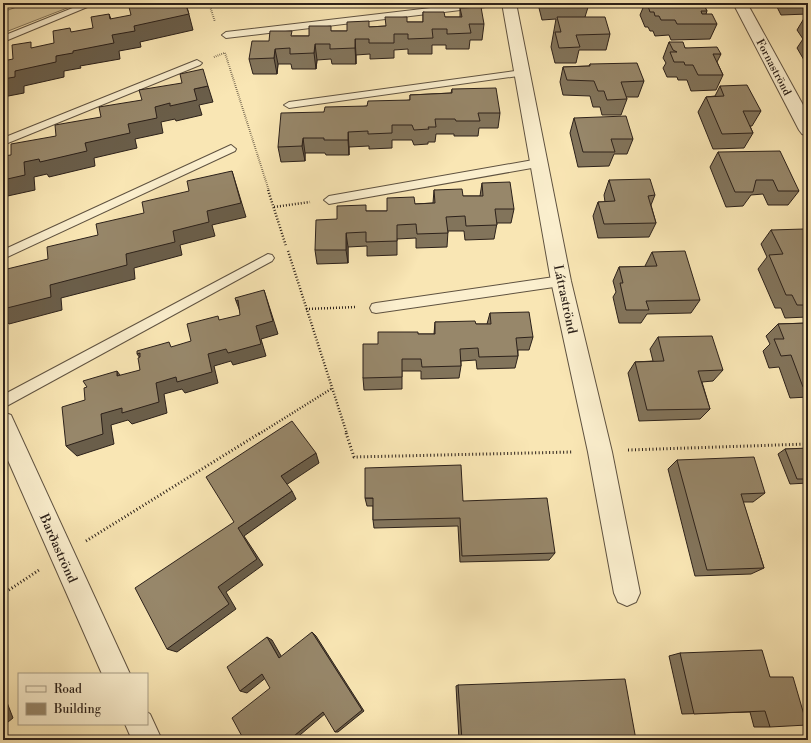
<svg xmlns="http://www.w3.org/2000/svg" width="811" height="743" font-family="'Libre Bodoni',serif">
<style>
.green{fill:#d6c59a;stroke:#81735a}
.lines{fill:none;stroke-linecap:round;stroke-linejoin:round}
.lane-casing{stroke:#5f5240;stroke-width:2}
.street-casing{stroke:#5f5240;stroke-width:2}
.path-far2{stroke:#2c211a;stroke-width:2;stroke-dasharray:0.5 1.5;stroke-linecap:butt}
.path-far1{stroke:#2c211a;stroke-width:2.5;stroke-dasharray:1 2;stroke-linecap:butt}
.path{stroke:#2c211a;stroke-width:3;stroke-dasharray:1 2.5;stroke-linecap:butt}
.lane{fill:#fbefce;fill-rule:evenodd}
.street{fill:#fbefce;fill-rule:evenodd}
.wall{fill:#82745b;stroke:#2c211a}
.shaded-wall{fill:#6a5e4a;stroke:#2c211a}
.building{fill:#97876a;stroke:#2c211a}
.labels{text-anchor:middle;stroke-width:4;stroke-linejoin:round;paint-order:stroke}
.far-street-label{font-size:11px;fill:#2c211a;stroke:#fbefce}
.street-label{font-size:13px;fill:#2c211a;stroke:#fbefce}
</style>
<rect width="100%" height="100%" fill="#f9e6b4"/>
<filter id="stains"><feTurbulence type="fractalNoise" baseFrequency=".005" numOctaves="4"/><feColorMatrix values="0 0 0 0 .2 0 0 0 0 .09 0 0 0 0 .02 0 0 0 .5 -.17"/></filter>
<radialGradient id="worn" r=".72"><stop offset=".6" stop-color="#630" stop-opacity="0"/><stop offset="1" stop-color="#630" stop-opacity=".3"/></radialGradient>
<polygon class="green" points="27,3 80,3 3,33 3,12"/>
<g class="lines">
<g class="lane-casing">
<g id="lane">
<polygon points="85,3 97,3 3,42 3,36"/>
<polygon points="473,3 498,3 494,6 226,38 222,35 226,32"/>
<polygon points="197,60 202,63 200,65 3,145 3,138"/>
<polygon points="522,70 525,71 525,75 289,108 284,105 289,102"/>
<polygon points="231,145 236,149 235,151 3,259 3,250"/>
<polygon points="539,159 543,160 544,163 543,166 329,204 324,200 329,196"/>
<polygon points="268,254 272,255 274,258 272,261 3,408 3,395"/>
<polygon points="561,276 565,278 567,281 565,284 561,286 376,313 372,312 370,308 372,304 376,303"/>
</g>
</g>
<g class="street-casing">
<g id="street">
<polygon points="502,3 516,3 571,281 612,452 640,593 636,602 627,606 618,602 614,593 588,452 551,281"/>
<polygon points="733,3 747,3 808,114 808,136 802,134 799,130"/>
<polygon points="3,412 11,415 130,674 102,674 3,449"/>
<polygon points="147,712 150,714 162,740 132,740 125,724 147,724"/>
</g>
</g>
<g class="path-far2">
<polyline points="209,3 215,22"/>
<polyline points="3,9 18,3"/>
<polyline points="225,53 269,191"/>
<polyline points="214,57 224,53"/>
</g>
<g class="path-far1">
<polyline points="268,190 286,246"/>
<polyline points="274,207 310,202"/>
<polyline points="288,251 347,434"/>
<polyline points="306,309 357,307"/>
<polyline points="259,434 331,389"/>
</g>
<g class="path">
<polyline points="346,433 354,457 573,452"/>
<polyline points="628,450 808,444"/>
<polyline points="86,541 260,433"/>
<polyline points="3,594 39,570"/>
</g>
<use href="#lane" class="lane"/>
<use href="#street" class="street"/>
</g>
<g class="wall">
<polygon points="538,3 594,3 594,4 589,4 585,17 610,34 606,50 579,50 576,63 555,63 551,47 556,19 542,20 538,4"/>
<polygon points="645,3 703,3 707,11 706,14 717,24 710,39 671,40 669,35 655,36 653,31 650,31 648,27 645,27 640,15"/>
<polygon points="775,3 808,3 808,14 781,15"/>
<polygon points="460,8 484,24 482,40 470,40 469,49 446,49 446,45 432,45 432,54 408,54 408,49 394,50 394,58 370,59 370,54 356,55 356,64 332,64 331,59 317,60 316,69 292,69 291,64 278,64 277,74 253,74 249,59 269,41 293,36 309,36 331,31 347,31 369,27 386,26 407,22 423,22 423,12 445,17 460,17"/>
<polygon points="806,15 808,15 808,60 804,60 797,48 803,39 797,30"/>
<polygon points="669,42 685,48 721,54 717,62 723,75 716,90 691,91 687,80 678,80 677,77 667,77 663,68 666,63 663,58"/>
<polygon points="590,64 644,81 638,97 626,97 627,99 621,115 602,115 600,107 593,107 590,96 563,95 560,82 563,67 589,66"/>
<polygon points="720,86 761,111 752,126 750,126 753,133 744,148 713,149 698,112 706,97 715,96"/>
<polygon points="452,89 500,113 498,128 479,128 478,136 454,136 454,134 436,134 435,142 428,142 428,144 414,145 412,140 392,140 392,148 369,149 369,146 349,147 349,155 326,155 325,153 305,153 305,161 281,162 278,147 324,112 410,100 410,95 451,93"/>
<polygon points="574,118 633,139 627,154 614,154 609,166 578,167 570,133"/>
<polygon points="718,152 799,191 788,205 768,205 763,194 751,195 743,206 726,207 710,167"/>
<polygon points="609,180 655,195 651,205 656,223 649,237 598,238 593,216 598,202 605,202 604,195"/>
<polygon points="482,183 514,209 511,223 497,223 494,239 465,240 464,231 448,231 447,247 416,248 416,238 397,239 397,255 367,256 367,246 348,247 348,263 317,264 315,250 337,219 366,211 387,211 415,204 433,203 434,190 463,196 480,196"/>
<polygon points="771,230 808,238 808,316 807,317 785,318 781,308 775,308 758,269 767,257 761,244"/>
<polygon points="652,252 700,300 691,313 647,314 641,323 619,323 613,297 616,292 613,281 619,267 646,267 645,266"/>
<polygon points="490,313 533,337 529,350 518,350 518,356 515,368 477,369 476,360 461,361 461,366 459,378 421,379 421,371 402,371 402,389 364,390 363,378 378,344 418,334 434,334 435,322 476,324 487,324"/>
<polygon points="808,323 808,397 790,398 779,367 769,368 763,351 770,344 766,336 778,324"/>
<polygon points="658,337 723,370 713,381 702,382 710,409 700,419 639,421 628,373 635,362 653,361 650,349"/>
<polygon points="785,449 808,449 808,483 790,484 778,454"/>
<polygon points="677,460 765,493 753,502 743,502 764,568 751,574 695,576 668,469"/>
<polygon points="365,498 463,501 555,553 549,560 460,562 458,526 374,528 373,520 373,506 367,506"/>
<polygon points="680,653 770,677 770,727 754,727 750,712 682,714 669,656"/>
<polygon points="458,685 636,740 459,740 456,686"/>
</g>
<g class="shaded-wall">
<polygon points="186,3 193,30 140,42 141,47 119,51 120,59 80,66 81,68 64,71 64,77 24,86 24,93 3,97 3,79 15,71 56,56 73,51 110,19 109,14 115,29 134,26"/>
<polygon points="355,39 356,55 356,64 355,48"/>
<polygon points="315,44 317,60 316,69 314,53"/>
<polygon points="275,49 278,64 277,74 274,58"/>
<polygon points="208,86 213,102 199,105 202,115 176,121 175,119 161,122 163,133 135,139 137,148 94,158 95,166 49,177 47,174 34,177 35,190 3,197 3,180 24,162 85,143 128,124 155,107 194,89"/>
<polygon points="348,132 349,147 349,155 348,140"/>
<polygon points="303,138 305,153 305,161 302,146"/>
<polygon points="232,171 246,217 212,225 215,236 180,245 182,255 134,268 135,279 61,298 62,310 9,324 3,317 3,309 50,285 126,254 173,231 207,211"/>
<polygon points="346,233 348,247 348,263 346,250"/>
<polygon points="264,290 278,334 261,339 266,356 233,365 231,361 214,366 218,383 185,393 182,389 164,394 167,413 132,424 128,420 111,425 114,444 77,456 66,446 101,414 256,326"/>
<polygon points="238,300 241,314 236,301"/>
<polygon points="140,353 146,366 137,354"/>
<polygon points="117,371 126,383 117,376"/>
<polygon points="316,453 319,463 286,485 281,476"/>
<polygon points="292,491 296,499 244,536 263,565 226,592 236,609 177,652 167,649 218,587 238,528"/>
<polygon points="312,632 316,636 364,711 338,732 335,732"/>
<polygon points="267,637 272,640 284,661 279,658"/>
<polygon points="262,674 268,676 247,693 240,691"/>
<polygon points="3,692 13,718 3,726"/>
<polygon points="323,712 326,713 294,740 289,740"/>
</g>
<g class="building">
<polygon points="128,3 146,3 146,5 157,3 185,3 189,14 134,26 135,31 112,35 114,43 73,51 73,53 56,56 56,62 15,71 15,77 3,79 3,61 13,59 12,45 31,42 31,48 54,43 53,31 70,28 71,32 93,28 91,17 109,14 110,19 131,15"/>
<polygon points="544,3 589,3 545,4"/>
<polygon points="647,3 703,3 707,11 701,11 702,14 712,14 717,24 677,24 675,20 661,20 659,16 655,16 654,12 650,12"/>
<polygon points="481,7 484,24 469,24 471,33 447,34 447,29 432,29 433,38 408,39 408,34 394,34 394,43 369,43 369,39 355,39 355,48 330,49 330,44 315,44 314,53 290,54 290,48 275,49 274,58 249,59 252,41 269,41 270,31 292,31 291,36 309,36 309,26 331,26 331,31 347,31 347,22 369,21 369,27 386,26 385,17 407,17 407,22 423,22 423,12 444,12 445,17 462,17 460,8"/>
<polygon points="557,17 605,17 610,34 576,35 580,47 559,48 555,32 561,32"/>
<polygon points="669,42 683,42 685,48 717,47 721,54 713,54 723,75 698,75 693,65 685,65 684,62 674,62 670,52 677,52 673,50"/>
<polygon points="637,63 644,81 621,82 627,99 607,100 604,91 598,91 594,81 567,80 563,67 590,66 590,64"/>
<polygon points="203,69 208,86 194,89 197,100 170,106 170,103 155,107 157,118 128,124 130,133 85,143 87,151 40,162 39,159 24,162 25,175 3,180 3,156 11,155 11,144 56,136 55,125 101,117 99,107 142,100 139,90 182,83 180,74"/>
<polygon points="747,85 761,111 743,111 753,133 722,134 706,97 724,96 720,86"/>
<polygon points="496,88 500,113 478,113 480,121 456,121 455,119 435,119 436,127 428,127 429,129 414,130 412,125 392,125 392,133 368,134 368,131 348,132 348,140 324,140 324,138 303,138 302,146 278,147 281,113 324,112 325,107 367,106 368,101 410,100 410,95 452,93 452,89"/>
<polygon points="626,116 633,139 611,139 615,152 583,152 574,118"/>
<polygon points="780,151 799,191 778,191 773,180 756,180 753,192 735,192 718,152"/>
<polygon points="232,171 241,203 207,211 209,222 173,231 175,242 126,254 127,265 50,285 51,297 3,309 3,270 48,259 47,247 98,235 96,224 144,213 142,202 189,191 187,181"/>
<polygon points="650,179 655,195 648,196 656,223 604,224 598,202 615,201 609,180"/>
<polygon points="510,182 514,209 495,209 497,225 466,226 465,216 446,217 448,233 417,234 416,224 397,225 397,241 366,242 366,232 346,233 346,250 315,250 316,220 337,219 337,206 366,205 366,211 387,211 387,198 414,197 415,204 435,203 434,190 462,189 463,196 483,196 482,183"/>
<polygon points="804,229 808,238 808,305 797,305 792,295 786,295 769,255 783,254 771,230"/>
<polygon points="685,251 700,300 646,301 649,310 626,310 620,283 623,283 619,267 657,266 652,252"/>
<polygon points="264,290 273,321 256,326 261,344 228,353 226,349 208,354 212,372 177,382 176,377 156,383 159,402 122,413 122,408 101,414 103,434 66,446 62,407 85,400 84,388 87,387 83,381 117,371 117,376 140,370 138,358 140,357 140,353 137,354 137,351 169,342 171,347 191,341 187,324 218,316 219,320 240,315 238,300 236,301 235,298"/>
<polygon points="529,312 533,337 516,338 518,356 479,357 478,348 460,349 461,366 422,367 421,359 402,359 402,377 363,378 363,344 378,344 378,332 418,332 418,334 435,334 435,322 475,321 476,324 491,324 490,313"/>
<polygon points="808,323 808,386 803,387 791,355 781,356 774,339 784,339 778,324"/>
<polygon points="712,336 723,370 698,371 710,409 647,410 635,362 664,361 658,337"/>
<polygon points="292,421 316,453 281,476 292,491 238,528 257,559 218,587 229,604 167,649 135,588 234,522 206,477"/>
<polygon points="808,448 808,479 797,479 785,449"/>
<polygon points="754,457 765,493 741,494 764,568 707,570 677,460"/>
<polygon points="461,465 463,501 547,498 555,553 462,556 460,518 373,520 373,498 365,498 365,468"/>
<polygon points="312,632 362,710 335,732 323,712 289,740 244,740 232,718 270,688 262,674 240,691 227,667 267,637 279,658"/>
<polygon points="762,650 770,677 793,677 807,725 770,727 765,711 694,714 680,653"/>
<polygon points="625,679 636,740 462,740 458,685"/>
</g>
<g class="labels">
<g class="far-street-label">
<text transform="translate(774 67) rotate(62)" y="4">Fornaströnd</text>
</g>
<g class="street-label">
<text transform="translate(566 299) rotate(78)" y="5">Látraströnd</text>
<text transform="translate(59 548) rotate(66)" y="5">Barðaströnd</text>
</g>
</g>
<rect width="811" height="743" fill="none" stroke="#f9e6b4" stroke-width="16"/>
<rect x="4" y="4" width="803" height="735" fill="none" stroke="#2c211a" stroke-width="2"/>
<rect x="8" y="8" width="795" height="727" fill="none" stroke="#2c211a"/>
<rect x="18" y="673" width="130" height="52" fill="#fbefce" stroke="#a89d86"/>
<rect x="26" y="686" width="20" height="6" fill="#fbefce" stroke="#a89d86"/>
<text x="54" y="693" font-size="12" fill="#2c211a">Road</text>
<rect x="26" y="703" width="20" height="12" fill="#97876a" stroke="#a89d86"/>
<text x="54" y="713" font-size="12" fill="#2c211a">Building</text>
<rect width="100%" height="100%" filter="url(#stains)"/>
<rect width="100%" height="100%" fill="url(#worn)"/>
</svg>
